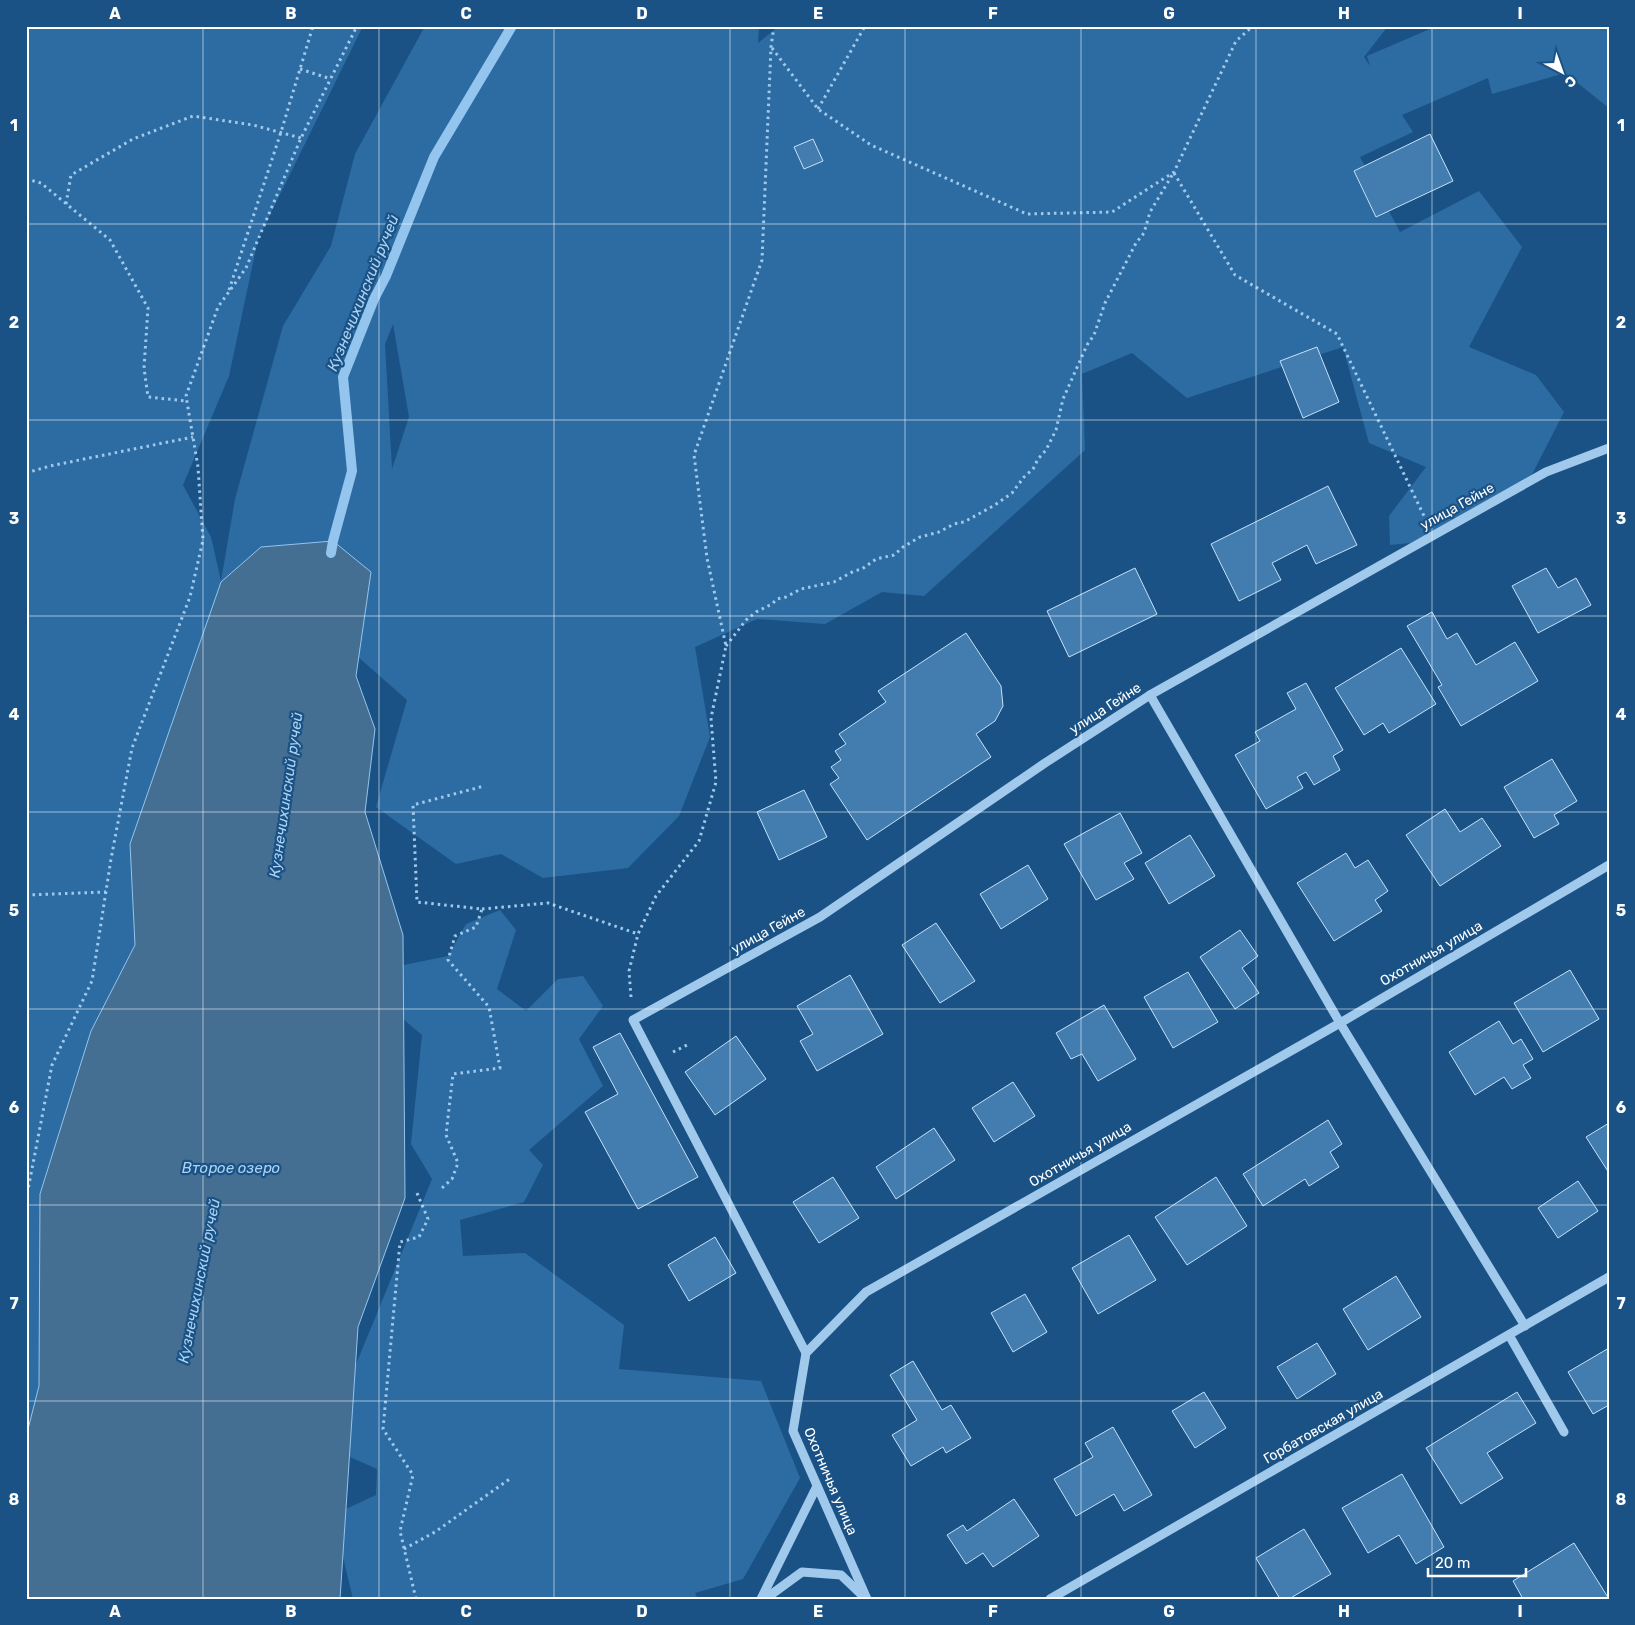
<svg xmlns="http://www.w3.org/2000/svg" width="1635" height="1625" font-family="Rubik,sans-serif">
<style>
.green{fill:#2d6ca3;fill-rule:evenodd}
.water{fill:#456e93;stroke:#93c5ee}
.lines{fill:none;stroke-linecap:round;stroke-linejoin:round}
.stream{stroke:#93c5ee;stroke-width:10}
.building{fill:#437caf;stroke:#c6e1f9}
.path{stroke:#a1c9ec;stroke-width:3;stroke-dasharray:2.5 4;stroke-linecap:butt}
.minor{stroke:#a1c9ec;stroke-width:9}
.grid{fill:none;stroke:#fff;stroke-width:1;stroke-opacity:0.55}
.labels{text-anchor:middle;stroke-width:4.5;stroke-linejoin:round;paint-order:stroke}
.street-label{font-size:14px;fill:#fff;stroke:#1a5285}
.water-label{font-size:15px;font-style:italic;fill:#acd3f3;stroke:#1a5285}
.neatline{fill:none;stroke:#fff;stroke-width:2}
.grid-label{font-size:16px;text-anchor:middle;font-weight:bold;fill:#fff}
</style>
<rect width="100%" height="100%" fill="#1a5285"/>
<g class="green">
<path d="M26 26H363L258 239 229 376 183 485 211 537 221 581 235 499 283 326 331 246 355 154 425 26H759L758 43 779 26H1388L1364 57 1370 66 1367 56 1437 26H1609V108L1565 73 1492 94 1488 78 1402 115 1413 132 1360 157 1400 232 1479 191 1522 247 1469 347 1536 375 1564 412 1524 490 1410 543 1390 545 1389 516 1426 467 1369 443 1343 347 1187 398 1132 353 1082 374 1085 450 924 596 882 592 825 624 757 619 695 647 710 737 679 816 628 868 543 878 501 854 456 864 376 807 407 700 348 648 130 844 135 945 91 1031 39 1386 26 1437ZM393 324 409 417 392 469 385 344Z"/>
<polygon points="500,910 516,930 497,989 526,1011 558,979 583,976 603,1006 579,1039 603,1086 529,1150 543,1165 524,1202 460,1220 463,1256 525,1253 624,1325 619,1369 761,1381 800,1478 743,1579 695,1593 698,1599 353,1599 333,1515 376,1495 377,1469 323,1445 432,1179 411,1144 422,1035 390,1008 394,967 448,956 466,924"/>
</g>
<polygon class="water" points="333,541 371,572 356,676 375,729 365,812 403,935 405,1198 358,1327 340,1599 26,1599 26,1437 39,1386 40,1194 91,1031 135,945 130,844 221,582 261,547"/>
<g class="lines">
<polyline class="stream" points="331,553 333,541 352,471 343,377 374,299 386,276 434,157 512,26"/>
</g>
<g class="building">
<polygon points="1430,134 1453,181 1376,217 1354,171"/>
<polygon points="813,139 823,161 804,169 794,147"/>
<polygon points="1317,347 1339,402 1303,418 1280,361"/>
<polygon points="1328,486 1357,545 1316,564 1307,545 1272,563 1281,580 1239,601 1211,544"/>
<polygon points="1135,568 1157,614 1069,657 1047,611"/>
<polygon points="1546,568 1558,588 1576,578 1591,605 1538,633 1512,586"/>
<polygon points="1432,612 1447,639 1457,633 1476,665 1515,642 1538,681 1461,726 1438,687 1442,685 1407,626"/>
<polygon points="966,633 1001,686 1003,706 995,721 976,734 991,757 867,840 830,784 839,778 831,767 841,760 835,751 846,744 839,734 886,702 878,691"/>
<polygon points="1401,648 1436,704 1389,733 1383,723 1364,735 1335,688"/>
<polygon points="1306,683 1343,750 1333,756 1340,770 1314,785 1306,772 1297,777 1303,788 1266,809 1235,755 1260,741 1255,732 1296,709 1287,693"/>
<polygon points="1552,759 1577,801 1554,815 1559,824 1534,838 1504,787"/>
<polygon points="804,790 827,837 779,860 757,812"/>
<polygon points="1445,809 1460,832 1482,818 1501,846 1440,886 1406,835"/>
<polygon points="1120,813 1142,853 1124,863 1134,879 1096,900 1064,844"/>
<polygon points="1190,835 1215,876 1169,904 1145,863"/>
<polygon points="1346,853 1355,868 1368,860 1388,891 1375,900 1382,911 1334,941 1297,883"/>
<polygon points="1028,865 1048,899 1001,929 980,894"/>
<polygon points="936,923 975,981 940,1003 902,945"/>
<polygon points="1240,930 1258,956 1242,968 1259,993 1235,1009 1200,957"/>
<polygon points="1570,970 1599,1019 1543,1052 1514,1003"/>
<polygon points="1188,972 1218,1022 1173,1048 1144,997"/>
<polygon points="850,975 883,1034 817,1071 800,1041 813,1034 797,1006"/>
<polygon points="1104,1005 1136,1059 1098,1081 1082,1054 1071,1059 1056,1033"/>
<polygon points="1499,1021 1513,1044 1521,1039 1533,1059 1523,1065 1531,1078 1512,1089 1504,1077 1475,1095 1449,1052"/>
<polygon points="620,1033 698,1177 638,1209 585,1112 618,1094 593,1047"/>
<polygon points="736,1036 766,1079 715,1115 685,1072"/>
<polygon points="1013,1082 1035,1116 994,1142 972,1108"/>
<polygon points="1328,1120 1342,1144 1330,1152 1339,1167 1309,1186 1305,1179 1263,1206 1243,1174"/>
<polygon points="1609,1123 1609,1173 1586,1137"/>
<polygon points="934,1128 955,1160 896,1199 876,1167"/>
<polygon points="833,1177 859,1218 819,1243 793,1202"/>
<polygon points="1216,1177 1247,1226 1187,1265 1155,1217"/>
<polygon points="1578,1181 1598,1211 1558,1238 1538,1208"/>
<polygon points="1129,1235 1156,1280 1098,1314 1072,1268"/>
<polygon points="715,1237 736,1273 689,1301 668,1265"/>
<polygon points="1396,1276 1421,1317 1368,1350 1343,1309"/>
<polygon points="1025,1294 1047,1332 1013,1352 991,1313"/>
<polygon points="1317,1343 1336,1374 1297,1399 1277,1367"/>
<polygon points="1609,1348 1609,1405 1593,1414 1568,1372"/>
<polygon points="913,1361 942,1410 951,1405 971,1438 946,1453 943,1447 911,1466 892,1435 917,1420 890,1375"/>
<polygon points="1204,1392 1226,1428 1195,1448 1172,1411"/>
<polygon points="1517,1392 1536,1423 1487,1453 1503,1478 1461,1504 1426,1448"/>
<polygon points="1113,1427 1152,1495 1124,1511 1114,1494 1076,1516 1054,1479 1093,1457 1085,1443"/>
<polygon points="1402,1474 1444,1547 1416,1564 1399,1535 1368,1553 1342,1508"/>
<polygon points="1014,1499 1039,1536 993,1567 983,1553 966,1564 947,1535 963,1525 967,1531"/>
<polygon points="1304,1529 1331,1574 1289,1599 1280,1599 1256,1558"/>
<polygon points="1574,1543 1609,1599 1523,1599 1513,1581"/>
</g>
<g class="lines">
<g class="path">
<polyline points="772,48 818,109 871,145 1027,214 1112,212 1174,172 1236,41 1253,26"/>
<polyline points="300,69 331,79"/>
<polyline points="818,109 865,26"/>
<polyline points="1174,173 1235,275 1337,334 1424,516"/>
<polyline points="26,179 41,183 110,240 148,308 144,368 148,397 187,401"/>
<polyline points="66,204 71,175 133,139 193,116 253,125 301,138"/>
<polyline points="229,290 281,132 313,26"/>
<polyline points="26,473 50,466 193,437"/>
<polyline points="726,646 746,620 756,612 772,604 777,599 786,597 801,589 834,582 854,571 862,569 876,559 894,555 903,547 920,537 939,532 954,524 964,522 995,505 1012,493 1024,477 1033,469 1038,459 1046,450 1056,430 1063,399 1087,345 1094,335 1105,303 1136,243 1144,233 1150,212 1174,172"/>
<polyline points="26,895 106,892"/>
<polyline points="482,909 548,903 638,934"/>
<polyline points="631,997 629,971 638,934 656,896 699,841 716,782 711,718 726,646 707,558 694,455 762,260 771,47 774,26"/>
<polyline points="673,1052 687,1045"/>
<polyline points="442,1188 452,1179 458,1163 446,1135 453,1074 500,1068 489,1007 448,960 455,936 476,927 482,909 417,902 413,805 484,786"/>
<polyline points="26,1200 52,1065 92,981 111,859 132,748 190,597 203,540 198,467 186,396 218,307 246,268 301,138 357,26"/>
<polyline points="404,1549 435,1532 511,1478"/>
<polyline points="416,1599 400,1531 413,1475 383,1429 400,1242 419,1237 428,1219 417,1193"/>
</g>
<g class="minor">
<polyline points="1150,695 1340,1023 1525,1326"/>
<polyline points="1509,1335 1564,1432"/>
<polyline points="806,1353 633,1020 820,917 1045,763 1150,695 1546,472 1609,448"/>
<polyline points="761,1599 817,1486"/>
<polyline points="765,1599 802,1572 841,1575 864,1597"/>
<polyline points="867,1599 793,1431 806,1353 866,1292 1340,1023 1609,865"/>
<polyline points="1050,1599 1609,1277"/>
</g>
</g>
<path class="grid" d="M203 26V1599M379 26V1599M554 26V1599M730 26V1599M905 26V1599M1081 26V1599M1256 26V1599M1432 26V1599M26 224H1609M26 420H1609M26 616H1609M26 812H1609M26 1009H1609M26 1205H1609M26 1401H1609"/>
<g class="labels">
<g class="street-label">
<text transform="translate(1457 506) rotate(-29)" y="5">улица Гейне</text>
<text transform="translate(1105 708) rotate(-33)" y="5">улица Гейне</text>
<text transform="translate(768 930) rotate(-29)" y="5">улица Гейне</text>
<text transform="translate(1431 953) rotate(-30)" y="5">Охотничья улица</text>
<text transform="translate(1080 1154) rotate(-30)" y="5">Охотничья улица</text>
<text transform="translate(1323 1426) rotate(-30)" y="5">Горбатовская улица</text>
<text transform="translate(831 1481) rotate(67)" y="5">Охотничья улица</text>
</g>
<g class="water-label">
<text transform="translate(363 293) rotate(-68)" y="5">Кузнечихинский ручей</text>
<text transform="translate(286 795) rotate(-82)" y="5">Кузнечихинский ручей</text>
<text x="231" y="1173">Второе озеро</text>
<text transform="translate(199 1281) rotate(-79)" y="5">Кузнечихинский ручей</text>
</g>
</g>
<rect width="1635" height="1625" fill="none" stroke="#1a5285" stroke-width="55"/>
<g transform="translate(1562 72) rotate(139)" stroke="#1a5285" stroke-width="4" paint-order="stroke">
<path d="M0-4L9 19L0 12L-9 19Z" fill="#ffffff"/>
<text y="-8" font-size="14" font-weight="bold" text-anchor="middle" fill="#ffffff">С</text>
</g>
<path d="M1428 1568v8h98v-8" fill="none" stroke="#ffffff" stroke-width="2.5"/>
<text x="1435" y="1568" font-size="15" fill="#ffffff" stroke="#1a5285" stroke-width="4" paint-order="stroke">20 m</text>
<rect x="28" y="28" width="1580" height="1570" class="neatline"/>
<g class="grid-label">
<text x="115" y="19">A</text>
<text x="291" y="19">B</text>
<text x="466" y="19">C</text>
<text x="642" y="19">D</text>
<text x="818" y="19">E</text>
<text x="993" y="19">F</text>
<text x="1169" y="19">G</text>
<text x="1344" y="19">H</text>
<text x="1520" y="19">I</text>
<text x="14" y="131">1</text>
<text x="1621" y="131">1</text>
<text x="14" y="328">2</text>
<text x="1621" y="328">2</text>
<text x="14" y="524">3</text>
<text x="1621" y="524">3</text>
<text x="14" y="720">4</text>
<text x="1621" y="720">4</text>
<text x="14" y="916">5</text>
<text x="1621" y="916">5</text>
<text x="14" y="1113">6</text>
<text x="1621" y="1113">6</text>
<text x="14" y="1309">7</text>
<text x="1621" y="1309">7</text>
<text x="14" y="1505">8</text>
<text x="1621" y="1505">8</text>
<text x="115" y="1617">A</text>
<text x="291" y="1617">B</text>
<text x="466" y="1617">C</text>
<text x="642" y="1617">D</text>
<text x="818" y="1617">E</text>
<text x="993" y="1617">F</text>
<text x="1169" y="1617">G</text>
<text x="1344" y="1617">H</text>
<text x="1520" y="1617">I</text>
</g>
</svg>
